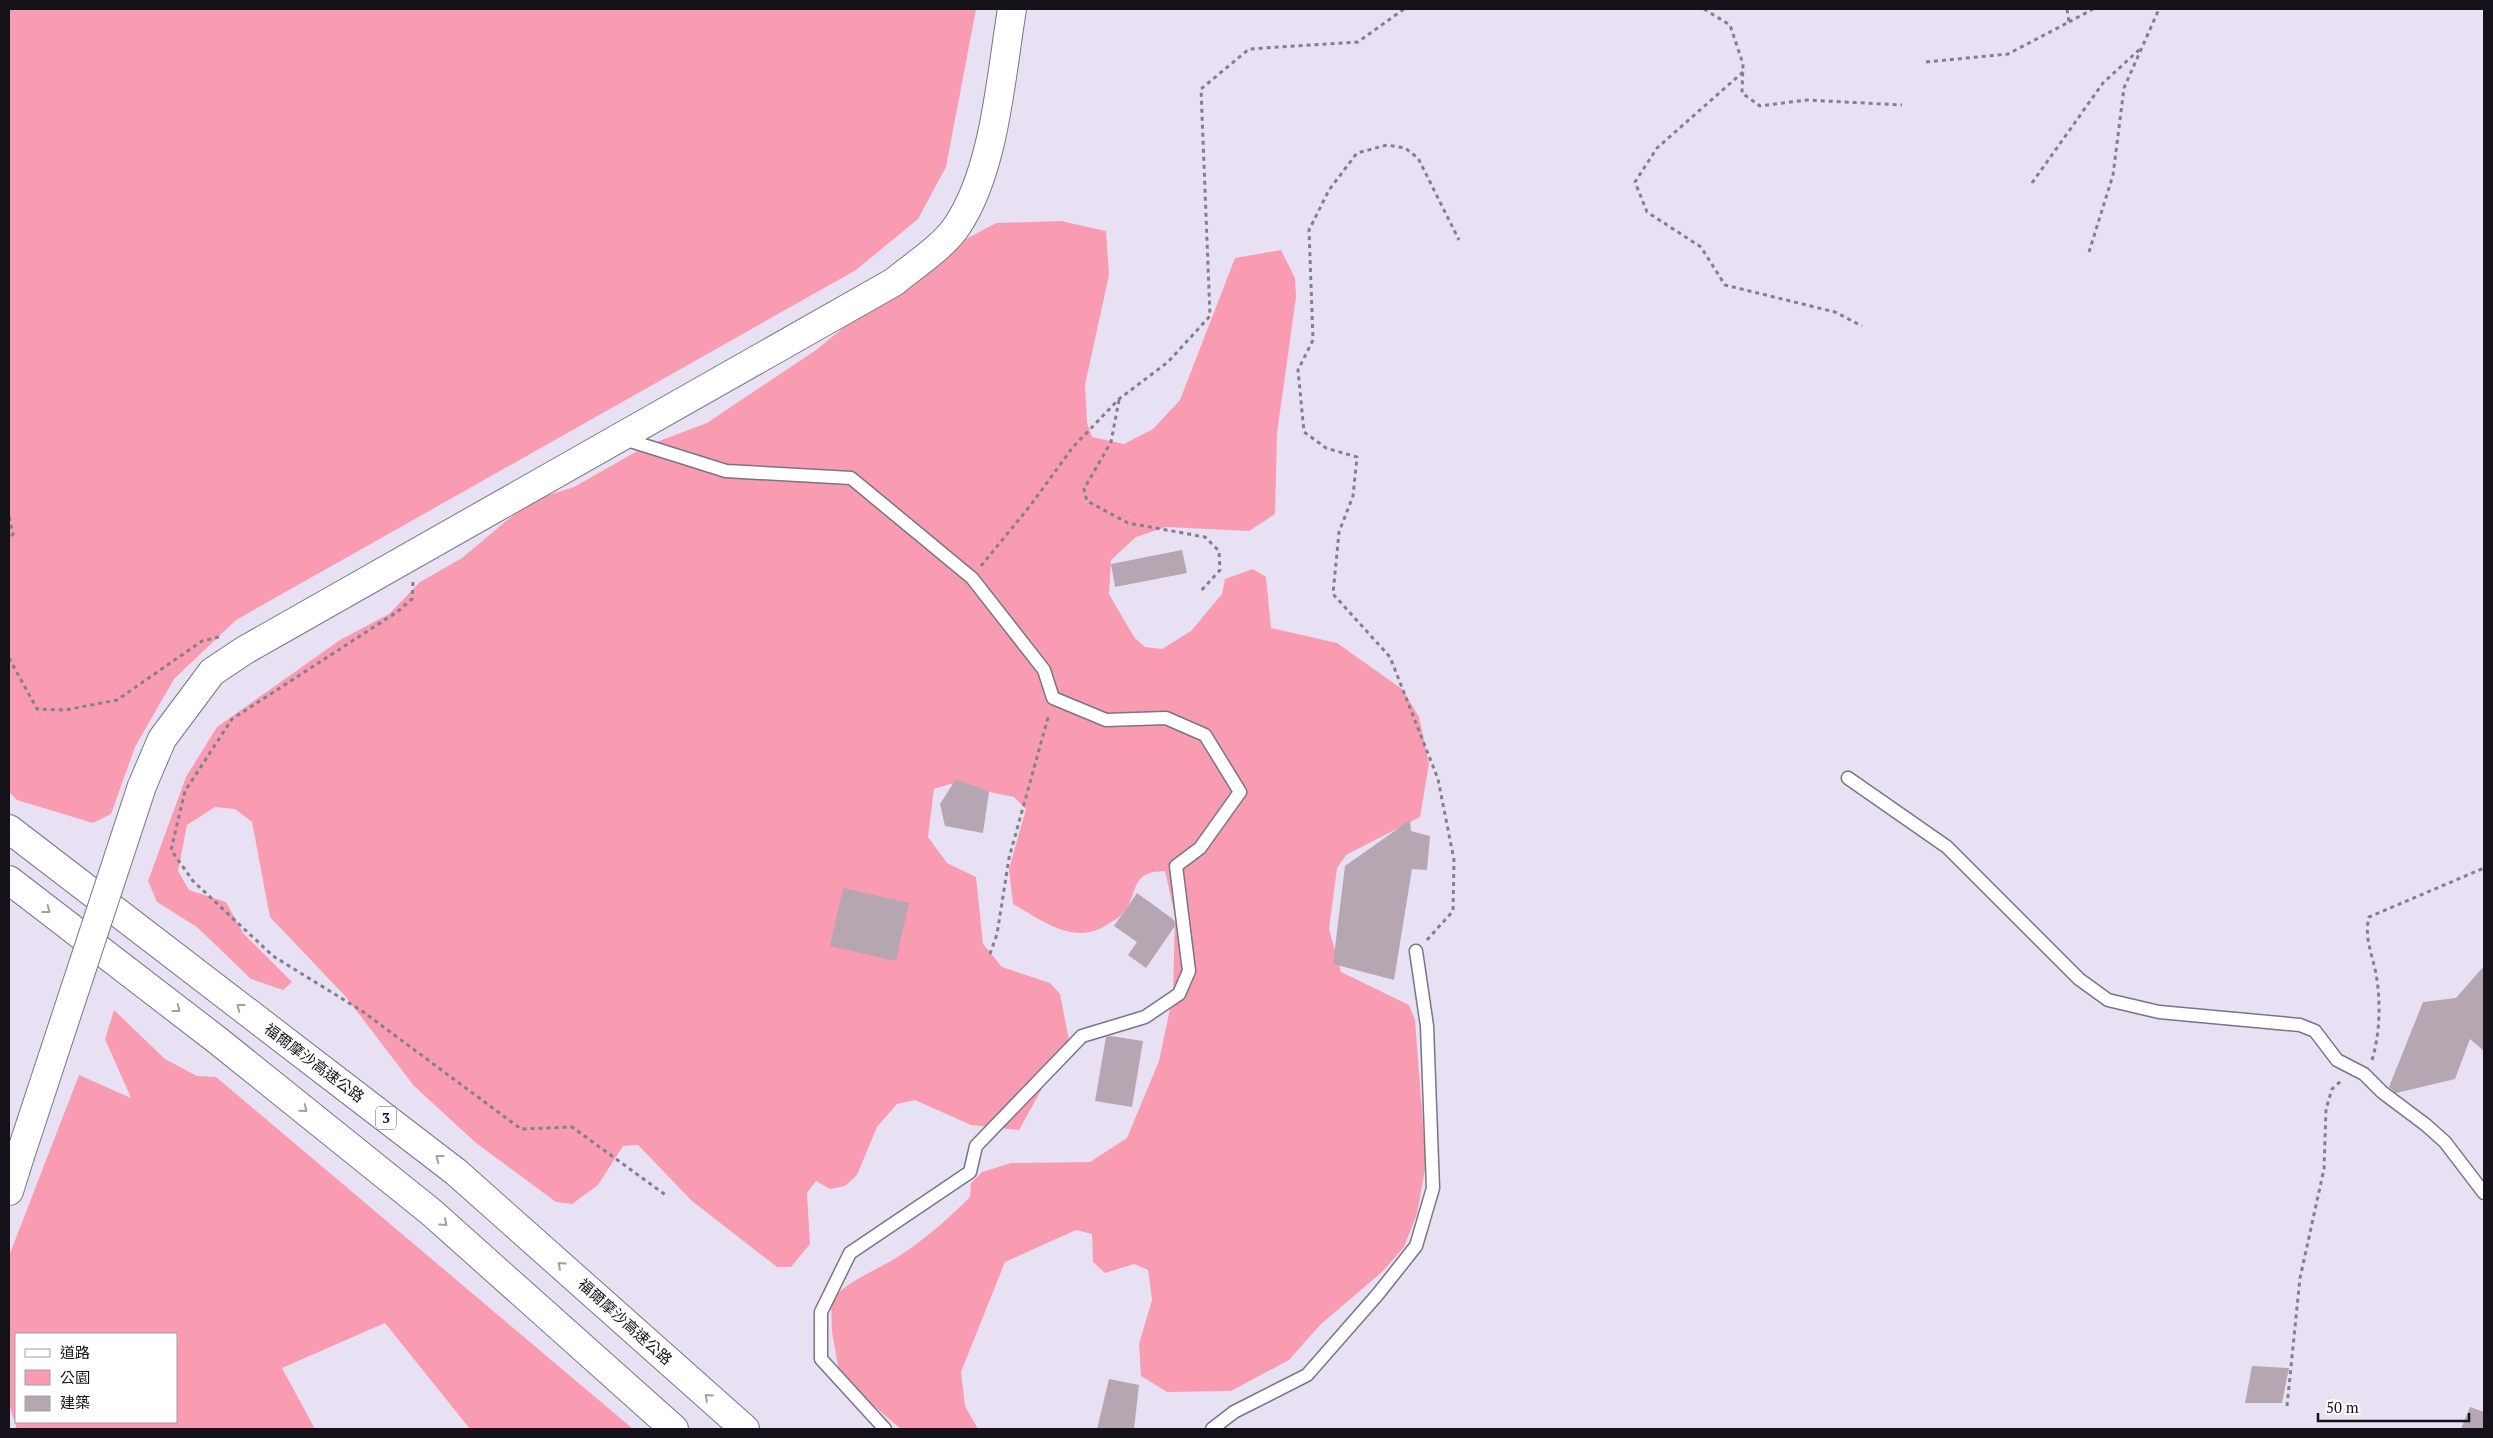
<svg xmlns="http://www.w3.org/2000/svg" width="2493" height="1438" font-family="'PT Serif','Noto Sans TC',serif">
<style>
.green{fill:#f99cb1;fill-rule:evenodd}
.building{fill:#b6a6b2}
.lines{fill:none;stroke-linecap:round;stroke-linejoin:round}
.service-casing{stroke:#7a7484;stroke-width:15}
.tertiary-casing{stroke:#7a7484;stroke-width:30}
.motorway-casing{stroke:#7a7484;stroke-width:30}
.path{stroke:#837f8b;stroke-width:3;stroke-dasharray:4 4;stroke-linecap:butt}
.service{stroke:#fff;stroke-width:12}
.tertiary{stroke:#fff;stroke-width:28}
.motorway{stroke:#fff;stroke-width:28}
.tertiary-bridge-casing{stroke:#7a7484;stroke-width:30;stroke-linecap:butt}
.tertiary-bridge{stroke:#fff;stroke-width:28}
.oneway{stroke:#a1a0a3}
.labels{text-anchor:middle;stroke-width:4.5;stroke-linejoin:round;paint-order:stroke}
.shield{fill:#fff;stroke:#5a595d;stroke-width:1}
.shield-label{font-size:14px;font-weight:bold;fill:#141218}
.street-label{font-size:15px;fill:#141218;stroke:#fff}
</style>
<rect width="100%" height="100%" fill="#e8e1f3"/>
<g class="green">
<polygon points="9,9 976,9 946,167 918,219 856,270 236,620 174,679 135,747 111,814 93,823 17,800 9,792"/>
<path d="M1061 221 1106 231 1109 275 1085 385 1087 423 1092 437 1124 444 1153 429 1180 400 1235 258 1281 250 1295 278 1296 297 1277 433 1275 514 1249 531 1166 527 1136 537 1111 560 1109 594 1134 637 1145 647 1162 649 1191 631 1222 594 1225 579 1253 569 1266 577 1271 628 1337 643 1402 689 1419 717 1429 764 1420 817 1346 855 1337 868 1329 929 1341 972 1409 1005 1415 1020 1426 1164 1417 1214 1404 1247 1382 1272 1321 1324 1289 1360 1231 1391 1167 1392 1141 1376 1139 1344 1152 1300 1148 1270 1134 1264 1105 1273 1093 1262 1092 1234 1076 1230 1005 1262 961 1372 965 1406 978 1429H901L840 1377 832 1332 831 1300C849 1280 873 1272 896 1258 923 1241 948 1219 970 1197L971 1183 982 1172 1011 1163 1090 1162 1127 1138 1159 1061 1173 995 1175 916 1165 871C1128 872 1140 893 1123 913 1120 917 1115 920 1111 922 1077 948 1045 922 1013 904L1009 869 1026 809 1014 797 950 784 934 789 928 837 947 863 976 877 983 944 1002 967 1050 983 1060 994 1069 1040 1019 1130 971 1125 915 1100 897 1104 877 1127 857 1175 845 1186 830 1189 816 1181 807 1193 810 1244 791 1267H777L692 1201 638 1145 623 1146 598 1185 572 1204 556 1202 476 1143 414 1086 346 997 270 917 252 822 235 809 215 807 187 825 178 871 189 890 226 902 243 933 292 982 283 990 251 979 197 927 157 902 148 881 186 777 217 727 340 640 389 614 420 582 462 558 530 501 574 487 646 446 707 423 816 350 927 260 996 223Z"/>
<path d="M114 1010 165 1059 197 1076 216 1077 633 1429H470L385 1323 282 1368 315 1429H17L9 1404V1256L79 1075 131 1098 105 1039ZM16 1334H176V1422H16Z"/>
</g>
<g class="building">
<polygon points="1182,550 1187,573 1115,587 1111,564"/>
<polygon points="956,779 989,792 983,833 945,826 940,804"/>
<polygon points="1410,820 1411,831 1430,836 1427,870 1412,869 1394,980 1333,964 1345,866"/>
<polygon points="843,888 909,903 896,961 830,946"/>
<polygon points="1137,893 1174,920 1175,926 1146,968 1128,955 1137,942 1114,926"/>
<polygon points="2484,966 2484,1051 2470,1039 2455,1079 2396,1093 2389,1087 2423,1002 2456,998"/>
<polygon points="1111,1036 1143,1041 1132,1107 1095,1101 1106,1037"/>
<polygon points="2252,1366 2289,1368 2282,1403 2245,1403"/>
<polygon points="1109,1379 1139,1385 1134,1429 1097,1429"/>
<polygon points="2470,1407 2484,1412 2484,1429 2461,1429"/>
</g>
<g class="lines">
<g class="service-casing">
<g id="service">
<polyline points="621,438 726,471 851,478 972,578 1044,670 1053,698 1106,720 1166,718 1205,735 1240,792 1200,848 1176,866 1189,971 1179,994 1145,1017 1082,1036 976,1146 970,1172 850,1253 821,1312 821,1359 885,1429"/>
<polyline points="1848,778 1947,847 2079,979 2108,1000 2159,1012 2300,1025 2315,1031 2337,1060 2364,1074 2382,1092 2426,1125 2445,1142 2484,1193"/>
<polyline points="1212,1429 1234,1412 1307,1375 1378,1294 1416,1246 1433,1188 1427,1026 1416,951"/>
</g>
</g>
<g class="tertiary-casing">
<g id="tertiary">
<path d="M142 786 162 739 212 672 245 650 894 282C913 266 943 247 957 226 995 170 1001 75 1012 9"/>
<polyline points="9,1191 20,1156"/>
</g>
</g>
<g class="motorway-casing">
<g id="motorway">
<polyline points="9,829 456,1172 745,1429"/>
<polyline points="9,880 217,1040 431,1212 674,1429"/>
</g>
</g>
<g class="path">
<polyline points="1704,9 1730,25 1743,64 1742,93 1760,106 1807,100 1902,105"/>
<polyline points="2069,22 2093,9"/>
<polyline points="1926,62 2008,54 2069,22 2067,9"/>
<polyline points="1743,72 1657,148 1635,182 1647,212 1701,247 1725,285 1835,312 1862,326"/>
<polyline points="2032,183 2103,83 2140,49"/>
<polyline points="2089,252 2113,175 2124,88 2159,9"/>
<polyline points="1119,400 1111,442 1084,489 1087,501 1128,523 1205,537 1219,551 1220,570 1200,592"/>
<polyline points="9,517 13,534 9,540"/>
<polyline points="981,566 1030,506 1073,447 1119,399 1168,362 1210,316 1201,89 1249,49 1358,42 1404,9"/>
<polyline points="413,582 412,599 397,612 232,719 185,791 171,850 193,881 273,956 362,1011 521,1129 572,1127 667,1196"/>
<polyline points="9,658 37,709 65,710 117,700 202,641 219,637"/>
<polyline points="1427,940 1453,911 1454,860 1438,779 1390,657 1333,594 1339,532 1353,496 1357,457 1326,448 1304,432 1298,370 1313,340 1309,230 1329,190 1357,153 1387,145 1405,148 1418,158 1459,240"/>
<polyline points="990,954 997,934 1009,858 1049,714"/>
<path d="M2372 1060C2380 1034 2381 1002 2376 974 2372 953 2364 938 2369 917L2484 868"/>
<polyline points="2287,1406 2300,1278 2324,1169 2326,1109 2332,1089 2342,1080"/>
</g>
<use href="#service" class="service"/>
<use href="#tertiary" class="tertiary"/>
<use href="#motorway" class="motorway"/>
<g class="tertiary-bridge-casing">
<polyline id="tertiary-bridge" points="20,1156 142,786"/>
</g>
<use href="#tertiary-bridge" class="tertiary-bridge"/>
</g>
<defs><path id="oneway-chevron" d="M-2-3.5L2.5 0L-2 3.5" fill="none" stroke-width="1.6" stroke-linecap="round" stroke-linejoin="round" transform="scale(1.25)"/></defs>
<g class="oneway">
<use href="#oneway-chevron" transform="translate(47 910) rotate(37)"/>
<use href="#oneway-chevron" transform="translate(240 1007) rotate(-142)"/>
<use href="#oneway-chevron" transform="translate(177 1009) rotate(37)"/>
<use href="#oneway-chevron" transform="translate(304 1109) rotate(39)"/>
<use href="#oneway-chevron" transform="translate(439 1158) rotate(-143)"/>
<use href="#oneway-chevron" transform="translate(444 1223) rotate(42)"/>
<use href="#oneway-chevron" transform="translate(561 1265) rotate(-138)"/>
<use href="#oneway-chevron" transform="translate(708 1397) rotate(-138)"/>
</g>
<g class="labels">
<rect class="shield" x="376" y="1106.5" width="20" height="23" rx="4"/>
<g class="shield-label">
<text x="386" y="1123">3</text>
</g>
<g class="street-label">
<text transform="translate(314 1063) rotate(37)" y="5">福爾摩沙高速公路</text>
<text transform="translate(625 1322) rotate(42)" y="5">福爾摩沙高速公路</text>
</g>
</g>
<rect width="2493" height="1438" fill="none" stroke="#141218" stroke-width="20"/>
<rect x="15" y="1333" width="162" height="90" fill="#ffffff" stroke="#a1a0a3"/>
<rect x="25" y="1349" width="25" height="8" fill="#ffffff" stroke="#a1a0a3"/>
<text x="60" y="1358" font-size="15" fill="#141218">道路</text>
<rect x="25" y="1370" width="25" height="15" fill="#f99cb1" stroke="#a1a0a3"/>
<text x="60" y="1383" font-size="15" fill="#141218">公園</text>
<rect x="25" y="1396" width="25" height="15" fill="#b6a6b2" stroke="#a1a0a3"/>
<text x="60" y="1408" font-size="15" fill="#141218">建築</text>
<path d="M2318 1413v8h151v-8" fill="none" stroke="#141218" stroke-width="2.5"/>
<text x="2326" y="1413" font-size="15" fill="#141218" stroke="#ffffff" stroke-width="4" paint-order="stroke">50 m</text>
</svg>
